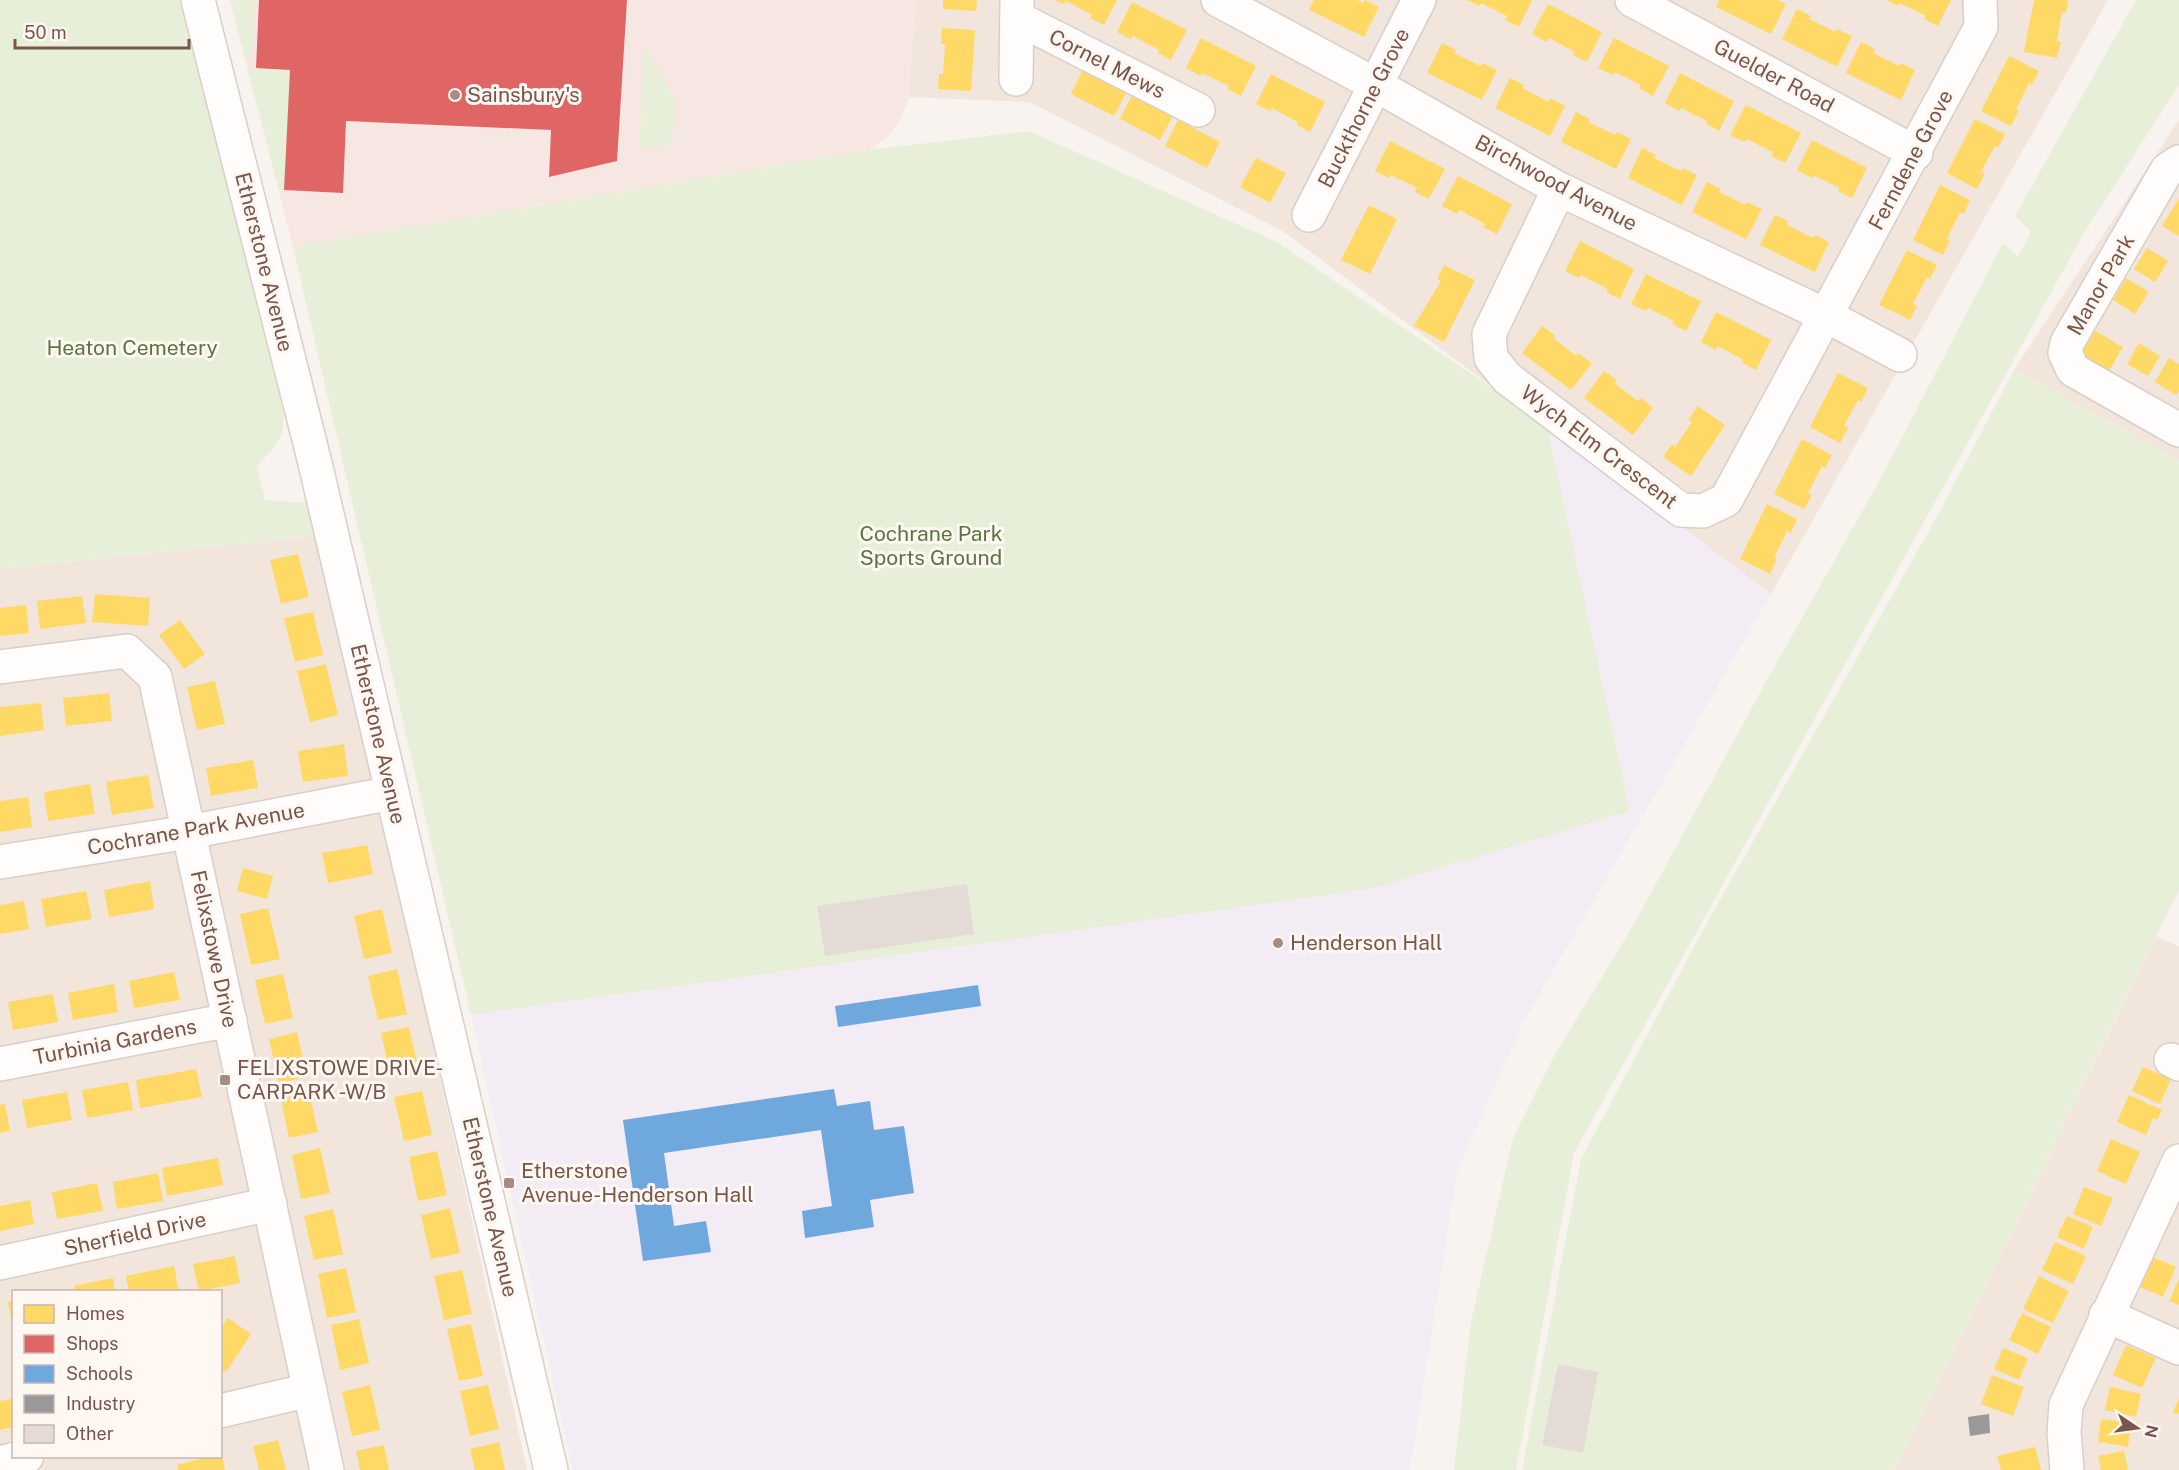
<svg xmlns="http://www.w3.org/2000/svg" width="2179" height="1470" font-family="'Public Sans',sans-serif">
<style>
.residential{fill:#f1e5dc;fill-rule:evenodd}
.commercial{fill:#f7e7e3}
.education{fill:#f4ecf4}
.green{fill:#e8efd9}
.homes{fill:#ffd966}
.shops{fill:#e06666}
.schools{fill:#6fa8dc}
.industry{fill:#999}
.building{fill:#e5dbd6}
.lines{fill:none;stroke-linecap:round;stroke-linejoin:round}
.minor-casing{stroke:#d8cfca;stroke-width:36}
.minor{stroke:#fefdfc;stroke-width:33}
.poi-dot{fill:#a58d85;stroke:#fff7f1;stroke-width:2}
.labels{text-anchor:middle;stroke-width:6;stroke-linejoin:round;paint-order:stroke}
.street-label{font-size:21px;fill:#78564d;stroke:#fff7f1}
.poi-label{font-size:21px;fill:#78564d;stroke:#fff7f1;text-anchor:start}
.park-label{font-size:21px;fill:#597741;stroke:#fff7f1}
</style>
<rect width="100%" height="100%" fill="#f8f3ee"/>
<g class="residential">
<polygon points="915,0 2108,0 1771,594 1284,232 1030,102 909,97"/>
<polygon points="2179,120 2179,460 2014,370"/>
<path d="M315 536 389 846 527 1470H0V569ZM14 1292H220V1456H14Z"/>
<polygon points="2157,936 2179,947 2179,1470 1895,1470"/>
</g>
<polygon class="commercial" points="230,0 915,0 909,97 899,122 886,138 869,150 293,247"/>
<polygon class="education" points="1547,425 1771,594 1523,1023 1457,1171 1410,1470 573,1470 471,1015 1371,889 1630,810"/>
<g class="green">
<path d="M0 0H181L283 409C286 439 276 445 257 466L265 500 307 503 315 536 0 569Z"/>
<polygon points="232,0 255,0 251,58 245,58"/>
<polygon points="2136,0 2179,0 2179,85 2084,233 1574,1153 1516,1470 1454,1470 1471,1322 1513,1138 1553,1058 1634,924 1762,689 1882,476 2003,243 2018,256 2031,232 2015,216"/>
<polygon points="645,44 675,99 677,119 668,145 639,149"/>
<polygon points="247,67 290,70 284,190 279,190"/>
<polygon points="1029,131 1275,241 1547,425 1630,811 1371,889 471,1015 293,247 869,150"/>
<polygon points="2014,370 2179,460 2179,890 1895,1470 1522,1470 1581,1159 1707,923 1939,513"/>
</g>
<g class="homes">
<polygon points="943,0 977,0 976,11 943,9"/>
<polygon points="1055,0 1117,0 1104,25 1090,18 1092,15 1066,1 1064,4"/>
<polygon points="1314,0 1357,0 1363,3 1365,0 1379,7 1364,37 1309,10"/>
<polygon points="1467,0 1532,0 1519,27 1505,20 1507,16 1481,3 1479,6"/>
<polygon points="1719,0 1777,0 1786,4 1771,34 1716,7"/>
<polygon points="1886,0 1951,0 1938,26 1924,19 1926,16 1899,3 1898,6"/>
<polygon points="2034,0 2068,0 2066,13 2062,12 2057,41 2061,42 2057,58 2024,52"/>
<polygon points="1132,2 1187,30 1171,60 1158,53 1159,50 1133,36 1131,39 1117,32"/>
<polygon points="1548,4 1602,32 1587,62 1573,55 1575,52 1549,38 1547,42 1532,34"/>
<polygon points="1797,9 1811,16 1809,19 1836,32 1837,29 1852,36 1837,67 1782,39"/>
<polygon points="942,28 975,30 971,91 938,89 939,74 943,74 945,44 941,44"/>
<polygon points="1201,38 1256,66 1241,96 1227,89 1229,86 1202,73 1200,76 1186,68"/>
<polygon points="1614,38 1669,66 1653,96 1639,88 1641,85 1615,72 1613,75 1598,68"/>
<polygon points="1861,42 1875,49 1873,53 1899,66 1901,63 1915,70 1901,100 1846,73"/>
<polygon points="1442,43 1456,50 1454,53 1481,66 1483,63 1497,70 1482,100 1427,73"/>
<polygon points="2009,56 2039,71 2032,85 2029,83 2016,110 2019,111 2011,126 1981,111"/>
<polygon points="1083,69 1127,91 1114,116 1071,94"/>
<polygon points="1680,73 1734,101 1719,131 1706,124 1707,121 1681,108 1679,111 1665,103"/>
<polygon points="1271,74 1325,102 1310,132 1297,125 1298,122 1272,108 1270,111 1256,104"/>
<polygon points="1510,78 1524,85 1522,88 1549,102 1550,98 1565,106 1550,136 1495,108"/>
<polygon points="1132,95 1173,116 1160,140 1120,119"/>
<polygon points="1746,105 1801,133 1785,163 1771,156 1773,152 1747,139 1745,142 1730,135"/>
<polygon points="1576,112 1590,119 1588,122 1615,135 1617,132 1631,139 1616,169 1561,142"/>
<polygon points="1975,119 2005,134 1998,148 1995,146 1981,172 1985,174 1977,189 1947,173"/>
<polygon points="1178,120 1220,142 1207,168 1165,146"/>
<polygon points="1812,140 1867,168 1852,198 1838,191 1840,188 1813,175 1812,178 1797,170"/>
<polygon points="1390,141 1445,169 1429,199 1415,192 1417,188 1391,175 1389,178 1375,171"/>
<polygon points="1642,148 1656,155 1654,158 1681,171 1683,168 1697,175 1682,205 1628,178"/>
<polygon points="1256,158 1286,173 1270,203 1240,187"/>
<polygon points="1458,176 1512,204 1497,234 1483,227 1485,224 1459,210 1457,214 1442,206"/>
<polygon points="1707,182 1721,189 1719,192 1746,205 1747,202 1762,209 1746,239 1692,212"/>
<polygon points="1940,185 1970,200 1964,214 1960,212 1947,239 1950,240 1943,255 1913,240"/>
<polygon points="2179,198 2179,236 2162,226"/>
<polygon points="1369,205 1397,219 1370,274 1341,260"/>
<polygon points="1775,215 1788,221 1787,225 1813,238 1815,235 1829,242 1815,272 1760,245"/>
<polygon points="1580,241 1634,269 1620,299 1606,292 1608,289 1581,275 1579,278 1565,271"/>
<polygon points="2147,248 2168,261 2155,282 2134,269"/>
<polygon points="1907,250 1937,265 1930,279 1927,277 1913,304 1917,306 1910,320 1879,305"/>
<polygon points="1444,265 1475,280 1444,342 1414,326 1441,281 1437,279"/>
<polygon points="1646,274 1701,301 1686,331 1672,324 1674,321 1648,308 1646,311 1631,304"/>
<polygon points="2126,278 2149,292 2135,314 2113,300"/>
<polygon points="1716,312 1771,340 1756,370 1742,363 1744,360 1717,346 1716,350 1701,342"/>
<polygon points="1542,326 1555,335 1553,338 1576,356 1578,353 1592,363 1571,390 1522,353"/>
<polygon points="2092,329 2123,347 2109,371 2078,352"/>
<polygon points="2139,343 2160,356 2148,376 2127,364"/>
<polygon points="2169,358 2179,364 2179,391 2176,395 2155,382"/>
<polygon points="1604,371 1617,380 1614,383 1638,401 1641,398 1653,408 1633,435 1584,398"/>
<polygon points="1838,373 1868,388 1861,402 1858,400 1844,426 1848,428 1840,443 1810,427"/>
<polygon points="1698,406 1725,425 1691,476 1663,457 1672,444 1675,447 1692,422 1688,420"/>
<polygon points="1802,439 1832,455 1825,468 1822,466 1808,493 1812,495 1804,509 1774,494"/>
<polygon points="1767,504 1797,519 1791,533 1787,531 1774,558 1777,559 1770,574 1740,559"/>
<polygon points="298,554 309,597 281,604 270,560"/>
<polygon points="95,594 150,598 148,626 92,622"/>
<polygon points="82,596 86,623 40,629 37,601"/>
<polygon points="26,605 29,633 0,636 0,608"/>
<polygon points="313,612 323,655 295,662 284,618"/>
<polygon points="180,620 205,654 184,669 159,635"/>
<polygon points="326,664 338,715 310,722 297,671"/>
<polygon points="215,681 225,724 197,730 187,687"/>
<polygon points="109,693 112,721 66,726 63,698"/>
<polygon points="41,703 44,730 0,736 0,707"/>
<polygon points="344,744 348,776 303,782 298,751"/>
<polygon points="253,760 258,788 211,796 206,768"/>
<polygon points="148,775 154,808 112,815 106,782"/>
<polygon points="90,784 95,814 48,821 44,792"/>
<polygon points="28,797 32,827 0,832 0,801"/>
<polygon points="367,845 373,874 328,883 322,853"/>
<polygon points="243,868 273,876 267,899 237,891"/>
<polygon points="150,881 154,909 109,917 104,890"/>
<polygon points="86,891 92,919 46,927 41,899"/>
<polygon points="24,901 29,929 0,934 0,905"/>
<polygon points="268,908 280,959 251,965 240,914"/>
<polygon points="382,909 392,953 364,959 354,916"/>
<polygon points="397,969 407,1014 378,1020 368,976"/>
<polygon points="174,972 180,1000 134,1008 129,981"/>
<polygon points="283,974 293,1018 265,1024 255,980"/>
<polygon points="114,984 118,1012 73,1020 68,993"/>
<polygon points="53,994 58,1022 13,1030 8,1002"/>
<polygon points="409,1027 419,1071 391,1078 381,1033"/>
<polygon points="297,1032 307,1077 279,1083 269,1039"/>
<polygon points="2143,1067 2171,1079 2160,1104 2132,1091"/>
<polygon points="196,1069 202,1097 140,1108 136,1080"/>
<polygon points="128,1082 133,1110 87,1118 82,1090"/>
<polygon points="308,1088 318,1132 289,1138 280,1094"/>
<polygon points="422,1091 432,1135 404,1141 394,1097"/>
<polygon points="67,1092 72,1120 27,1128 22,1100"/>
<polygon points="2129,1095 2162,1110 2157,1120 2153,1118 2146,1135 2117,1122"/>
<polygon points="5,1104 10,1131 0,1133 0,1105"/>
<polygon points="2111,1139 2140,1152 2126,1184 2097,1171"/>
<polygon points="320,1148 330,1193 301,1199 292,1155"/>
<polygon points="437,1151 447,1195 418,1201 409,1157"/>
<polygon points="218,1158 223,1185 167,1196 162,1168"/>
<polygon points="158,1173 163,1201 117,1209 113,1182"/>
<polygon points="97,1183 103,1211 57,1219 52,1192"/>
<polygon points="2084,1187 2113,1198 2101,1226 2073,1214"/>
<polygon points="30,1200 34,1224 0,1231 0,1206"/>
<polygon points="450,1208 460,1253 431,1259 421,1215"/>
<polygon points="333,1209 343,1254 314,1260 304,1216"/>
<polygon points="2067,1216 2093,1227 2084,1249 2057,1237"/>
<polygon points="2055,1242 2086,1256 2073,1284 2042,1270"/>
<polygon points="2148,1255 2176,1267 2163,1297 2135,1285"/>
<polygon points="235,1256 240,1283 199,1291 193,1264"/>
<polygon points="174,1266 179,1292 129,1292 126,1276"/>
<polygon points="346,1268 356,1312 327,1318 318,1274"/>
<polygon points="462,1270 472,1314 444,1320 434,1276"/>
<polygon points="2039,1276 2069,1291 2053,1323 2023,1309"/>
<polygon points="113,1278 115,1292 75,1292 74,1286"/>
<polygon points="2179,1279 2179,1305 2169,1301"/>
<polygon points="14,1301 14,1323 12,1323 8,1302"/>
<polygon points="2022,1313 2051,1327 2038,1354 2009,1340"/>
<polygon points="228,1318 251,1334 226,1372 220,1369 220,1329"/>
<polygon points="359,1319 369,1363 340,1370 331,1325"/>
<polygon points="471,1324 483,1376 459,1381 447,1329"/>
<polygon points="2126,1345 2156,1358 2142,1388 2113,1375"/>
<polygon points="2003,1348 2028,1358 2019,1380 1994,1369"/>
<polygon points="1992,1375 2024,1387 2013,1416 1981,1404"/>
<polygon points="370,1385 380,1430 352,1436 342,1392"/>
<polygon points="488,1385 499,1429 470,1436 460,1391"/>
<polygon points="2110,1387 2141,1394 2136,1417 2105,1410"/>
<polygon points="2179,1398 2179,1414 2173,1412"/>
<polygon points="11,1399 14,1427 0,1430 0,1401"/>
<polygon points="2101,1419 2131,1423 2128,1447 2098,1442"/>
<polygon points="278,1440 286,1470 259,1470 253,1446"/>
<polygon points="499,1442 505,1470 475,1470 470,1449"/>
<polygon points="384,1445 389,1470 360,1470 356,1451"/>
<polygon points="2035,1447 2041,1470 2001,1470 1997,1456"/>
<polygon points="2124,1451 2128,1470 2101,1470 2098,1456"/>
<polygon points="212,1456 222,1456 225,1470 178,1470 177,1465"/>
</g>
<polygon class="shops" points="259,0 627,0 617,161 549,177 551,130 346,121 343,193 284,190 290,70 256,68"/>
<g class="schools">
<polygon points="978,985 981,1006 838,1027 835,1006"/>
<polygon points="834,1089 837,1106 870,1101 874,1130 904,1126 914,1193 870,1200 874,1227 805,1238 802,1211 832,1206 821,1130 664,1153 674,1226 706,1221 711,1252 643,1261 623,1120"/>
</g>
<polygon class="industry" points="1989,1414 1990,1433 1970,1436 1968,1417"/>
<g class="building">
<polygon points="967,884 974,934 825,956 817,906"/>
<polygon points="1558,1364 1598,1372 1583,1453 1542,1445"/>
</g>
<g class="lines">
<g class="minor-casing">
<g id="minor">
<polyline points="198,0 315,463 551,1470"/>
<polyline points="1218,0 1376,85 1559,189 1827,316 1900,355"/>
<polyline points="1632,0 1916,153"/>
<polyline points="1017,18 1198,110"/>
<polyline points="1016,79 1017,0"/>
<polyline points="2179,162 2167,170 2067,343 2065,353 2073,370 2179,430"/>
<polyline points="1559,189 1489,334 1491,358 1507,378 1681,510 1703,511 1726,500 1981,27 1980,0"/>
<polyline points="1309,215 1419,0"/>
<polyline points="0,667 127,651 155,677 327,1470"/>
<polyline points="0,862 189,832 392,793"/>
<polyline points="2171,1060 2179,1064"/>
<polyline points="0,1064 230,1020"/>
<polyline points="0,1263 270,1204"/>
<polyline points="2106,1315 2179,1348"/>
<polyline points="220,1411 310,1390"/>
<polyline points="0,1463 27,1456"/>
<polyline points="2067,1470 2064,1433 2066,1405 2179,1161"/>
</g>
</g>
<use href="#minor" class="minor"/>
</g>
<g class="poi-dot">
<circle cx="455" cy="95" r="6"/>
<circle cx="1278" cy="943" r="6"/>
<rect x="219" y="1074" width="12" height="12" rx="3"/>
<rect x="503" y="1177" width="12" height="12" rx="3"/>
</g>
<g class="labels">
<g class="street-label">
<text transform="translate(1107 64) rotate(27)" y="7">Cornel Mews</text>
<text transform="translate(1774 76) rotate(28)" y="7">Guelder Road</text>
<text transform="translate(1364 108) rotate(-63)" y="7">Buckthorne Grove</text>
<text transform="translate(1911 160) rotate(-62)" y="7">Ferndene Grove</text>
<text transform="translate(1556 183) rotate(28)" y="7">Birchwood Avenue</text>
<text transform="translate(264 262) rotate(76)" y="7">Etherstone Avenue</text>
<text transform="translate(2101 285) rotate(-60)" y="7">Manor Park</text>
<text transform="translate(1599 447) rotate(37)" y="7">Wych Elm Crescent</text>
<text transform="translate(378 734) rotate(77)" y="7">Etherstone Avenue</text>
<text transform="translate(196 829) rotate(-10)" y="7">Cochrane Park Avenue</text>
<text transform="translate(214 949) rotate(78)" y="7">Felixstowe Drive</text>
<text transform="translate(115 1042) rotate(-11)" y="7">Turbinia Gardens</text>
<text transform="translate(490 1207) rotate(77)" y="7">Etherstone Avenue</text>
<text transform="translate(135 1234) rotate(-12)" y="7">Sherfield Drive</text>
</g>
<g class="poi-label">
<text x="467" y="102">Sainsbury's</text>
<text x="1290" y="950">Henderson Hall</text>
<text x="237" y="1075">FELIXSTOWE DRIVE-<tspan x="237" dy="24">CARPARK -W/B</tspan></text>
<text x="521" y="1178">Etherstone<tspan x="521" dy="24">Avenue-Henderson Hall</tspan></text>
</g>
<g class="park-label">
<text x="132" y="355">Heaton Cemetery</text>
<text x="931" y="541">Cochrane Park<tspan x="931" dy="24">Sports Ground</tspan></text>
</g>
</g>
<rect x="12" y="1290" width="210" height="168" fill="#fff7f1" stroke="#c9b7af" stroke-width="1.5"/>
<rect x="24" y="1305" width="30" height="18" fill="#ffd966" stroke="#c9b7af" stroke-width="1.5"/>
<text x="66" y="1320" font-size="18" fill="#78564d">Homes</text>
<rect x="24" y="1335" width="30" height="18" fill="#e06666" stroke="#c9b7af" stroke-width="1.5"/>
<text x="66" y="1350" font-size="18" fill="#78564d">Shops</text>
<rect x="24" y="1365" width="30" height="18" fill="#6fa8dc" stroke="#c9b7af" stroke-width="1.5"/>
<text x="66" y="1380" font-size="18" fill="#78564d">Schools</text>
<rect x="24" y="1395" width="30" height="18" fill="#999999" stroke="#c9b7af" stroke-width="1.5"/>
<text x="66" y="1410" font-size="18" fill="#78564d">Industry</text>
<rect x="24" y="1425" width="30" height="18" fill="#e5dbd6" stroke="#c9b7af" stroke-width="1.5"/>
<text x="66" y="1440" font-size="18" fill="#78564d">Other</text>
<g transform="translate(2137 1428) rotate(103)" stroke="#fff7f1" stroke-width="4.5" paint-order="stroke">
<path d="M0-4.5L10 22L0 15L-10 22Z" fill="#78564d"/>
<text y="-9" font-size="16" font-weight="bold" text-anchor="middle" fill="#78564d">N</text>
</g>
<path d="M15 39v9h174v-9" fill="none" stroke="#78564d" stroke-width="3"/>
<text x="24" y="39" font-size="18" fill="#78564d" stroke="#fff7f1" stroke-width="4.5" paint-order="stroke">50 m</text>
</svg>
